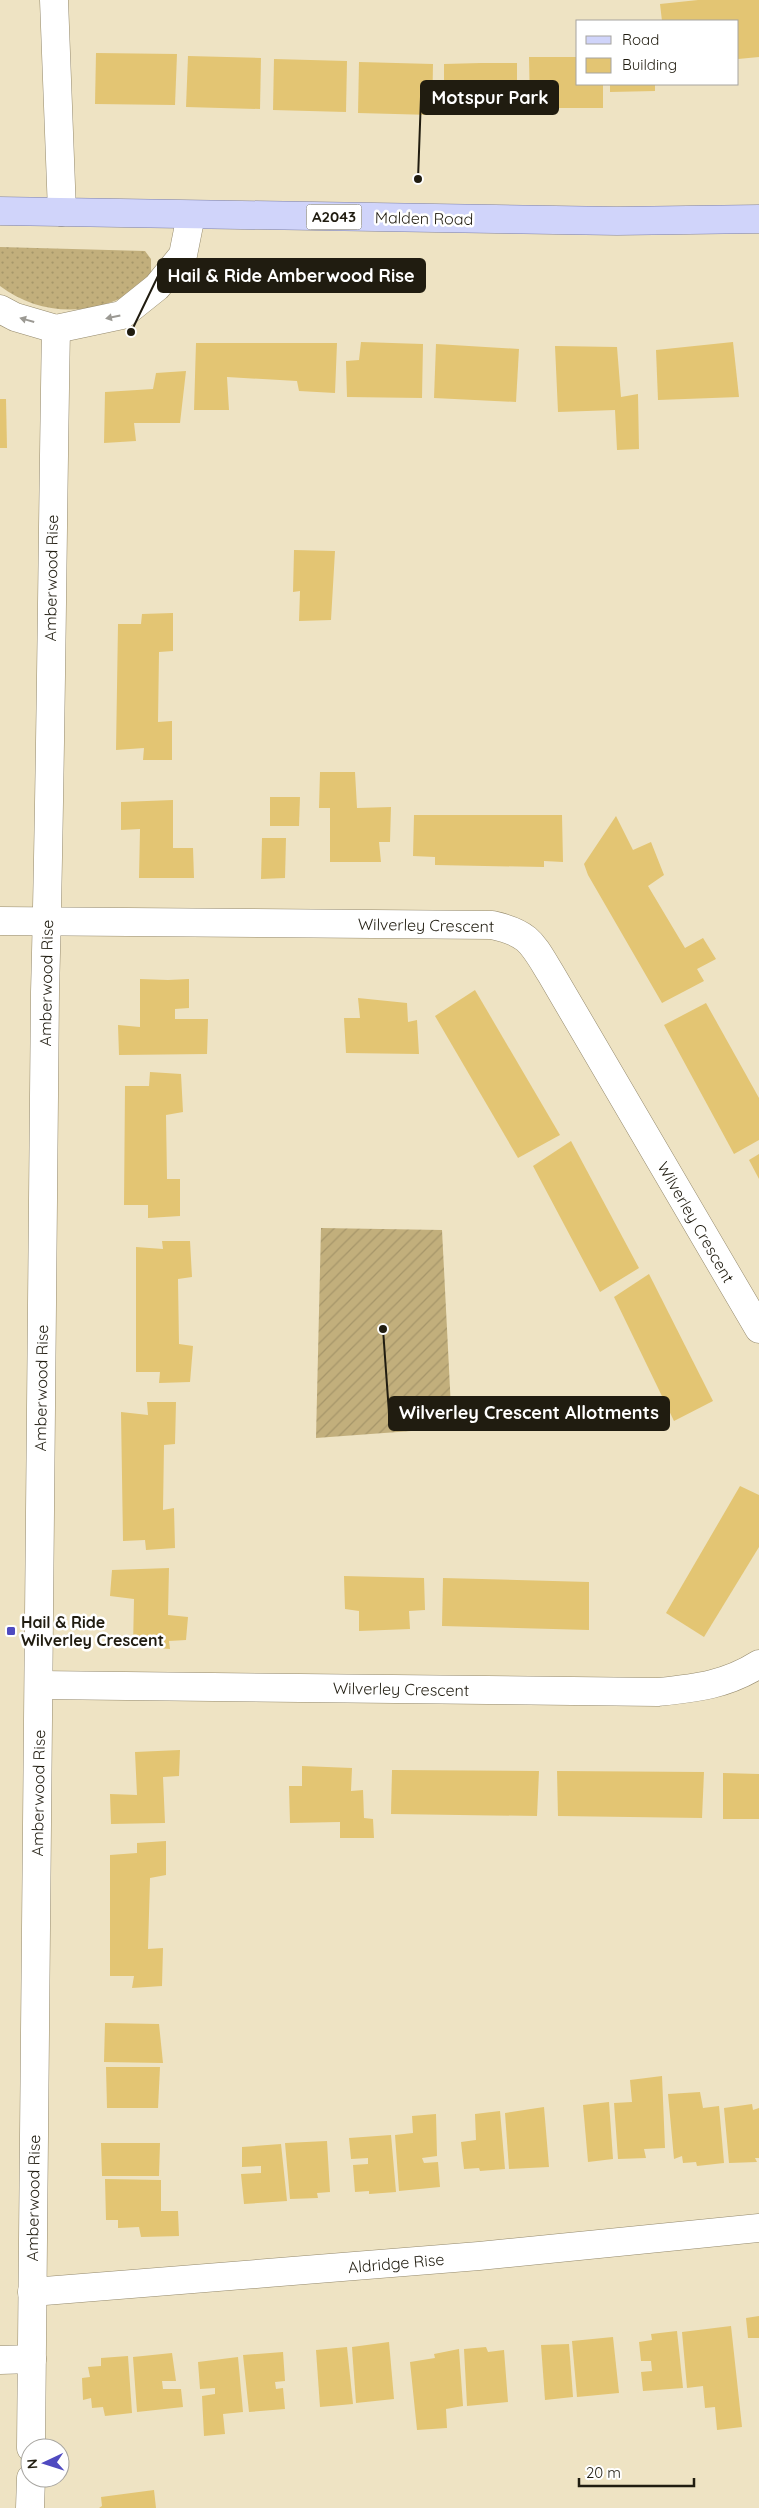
<svg xmlns="http://www.w3.org/2000/svg" width="759" height="2508" font-family="Quicksand,sans-serif">
<style>
.grass{fill:url(#grass-dots)}
.garden{fill:url(#garden-furrows)}
.building{fill:#e3c573}
.lines{fill:none;stroke-linecap:round;stroke-linejoin:round}
.minor-casing{stroke:#94896c;stroke-width:29}
.major-casing{stroke:#7e81a6;stroke-width:29}
.minor{stroke:#fff;stroke-width:28}
.major{stroke:#d0d4fa;stroke-width:28}
.oneway{fill:#9b9993}
.poi-dot{fill:#4f4ac0;stroke:#fff;stroke-width:2}
.labels{text-anchor:middle;stroke-width:5;stroke-linejoin:round;paint-order:stroke}
.shield{fill:#fff;stroke:#636058;stroke-width:1}
.shield-label{font-size:15px;font-weight:bold;fill:#201c10}
.street-label{font-size:16px;fill:#201c10;stroke:#fff}
.poi-label{font-size:16px;font-weight:bold;fill:#201c10;stroke:#fff;text-anchor:start}
.leader{fill:none;stroke:#201c10;stroke-width:2}
.callout-dot{fill:#201c10;stroke:#fff;stroke-width:2}
.callout{fill:#201c10;stroke:#201c10;stroke-width:2}
.callout-label{font-size:18px;text-anchor:middle;font-weight:bold;fill:#fff}
</style>
<defs>
<pattern id="grass-dots" width="8" height="8" patternUnits="userSpaceOnUse" patternTransform="scale(1.25)"><rect width="8" height="8" fill="#c2af7c"/><path d="M2 2h.1M6 6h.1" fill="none" stroke="#a6966a" stroke-width="1.8" stroke-linecap="round"/></pattern>
<pattern id="garden-furrows" width="10" height="10" patternUnits="userSpaceOnUse" patternTransform="scale(1.25)"><rect width="10" height="10" fill="#c2af7c"/><path d="M-1 1l2-2M0 10L10 0M9 11l2-2" fill="none" stroke="#a6966a"/></pattern>
</defs>
<rect width="100%" height="100%" fill="#eee3c3"/>
<path class="grass" d="M0 247 145 251 151 259V274C145 280 139 289 131 293 89 317 38 315 0 286Z"/>
<polygon class="garden" points="321,1228 442,1230 452,1428 316,1438"/>
<g class="building">
<polygon points="698,0 759,0 759,57 738,59 738,21 662,21 660,4"/>
<polygon points="96,53 177,54 175,105 95,104"/>
<polygon points="188,56 261,58 260,109 186,107"/>
<polygon points="529,57 578,57 578,84 603,84 603,108 530,108"/>
<polygon points="274,59 347,61 346,112 273,110"/>
<polygon points="359,62 433,64 432,115 358,113"/>
<polygon points="481,63 517,63 517,114 444,115 444,64"/>
<polygon points="610,84 655,84 655,91 610,92"/>
<polygon points="361,342 423,344 422,398 347,397 346,361 359,360"/>
<polygon points="733,342 739,397 658,400 656,350"/>
<polygon points="196,343 337,343 335,393 299,391 297,381 227,377 229,410 194,410"/>
<polygon points="436,344 519,349 516,402 434,398"/>
<polygon points="555,346 617,347 621,397 638,394 639,449 617,450 615,410 558,412"/>
<polygon points="186,371 180,423 134,423 136,441 104,443 105,392 153,389 156,373"/>
<polygon points="0,399 6,399 7,448 0,448"/>
<polygon points="294,550 335,551 331,620 299,621 300,591 293,592"/>
<polygon points="173,613 173,651 159,652 158,722 172,721 172,760 143,760 144,748 116,750 118,624 141,624 142,614"/>
<polygon points="320,772 355,772 357,808 391,807 390,842 379,842 381,862 330,862 330,808 319,808"/>
<polygon points="270,797 300,797 299,826 270,826"/>
<polygon points="173,800 173,848 193,848 194,878 139,878 140,829 121,830 121,802"/>
<polygon points="414,815 562,815 563,862 544,861 544,867 435,865 435,857 413,856"/>
<polygon points="616,816 633,850 651,842 664,875 648,886 685,948 703,938 716,959 697,969 704,981 662,1003 588,875 584,864"/>
<polygon points="262,838 286,838 285,878 261,879"/>
<polygon points="140,979 168,980 189,979 189,1008 175,1009 175,1019 208,1019 207,1054 119,1055 118,1025 140,1027"/>
<polygon points="475,990 560,1135 518,1158 435,1016"/>
<polygon points="358,998 407,1003 408,1022 417,1020 419,1054 346,1053 344,1018 360,1018"/>
<polygon points="706,1003 759,1098 759,1140 734,1154 664,1025"/>
<polygon points="150,1072 181,1074 183,1112 166,1115 167,1179 180,1179 180,1216 148,1218 148,1205 124,1205 125,1086 149,1086"/>
<polygon points="571,1141 639,1268 600,1292 533,1166"/>
<polygon points="759,1154 759,1179 749,1160"/>
<polygon points="162,1241 190,1241 192,1277 178,1279 179,1344 193,1346 190,1382 159,1383 160,1372 136,1372 136,1247 163,1249"/>
<polygon points="649,1274 713,1401 674,1421 614,1297"/>
<polygon points="147,1402 176,1402 175,1444 164,1445 163,1510 174,1508 175,1548 146,1550 145,1540 123,1541 121,1412 148,1415"/>
<polygon points="740,1486 759,1495 759,1547 704,1637 666,1613"/>
<polygon points="169,1568 168,1615 188,1617 186,1640 169,1641 170,1649 133,1646 134,1599 110,1596 112,1570"/>
<polygon points="344,1576 424,1578 425,1610 409,1611 410,1629 359,1631 359,1611 345,1609"/>
<polygon points="443,1578 589,1582 589,1630 442,1626"/>
<polygon points="180,1750 179,1776 163,1777 165,1823 111,1824 110,1794 137,1795 135,1752"/>
<polygon points="302,1766 352,1768 351,1791 363,1790 364,1818 373,1819 374,1838 340,1838 340,1822 290,1823 289,1786 302,1786"/>
<polygon points="392,1770 539,1771 537,1816 391,1814"/>
<polygon points="557,1771 704,1772 702,1818 558,1816"/>
<polygon points="723,1773 759,1774 759,1819 723,1819"/>
<polygon points="166,1841 166,1875 150,1878 148,1949 163,1948 162,1986 132,1988 134,1976 110,1976 110,1855 137,1853 137,1843"/>
<polygon points="105,2023 159,2024 163,2063 104,2062"/>
<polygon points="106,2067 160,2067 158,2108 107,2108"/>
<polygon points="662,2076 665,2148 644,2149 646,2158 618,2159 614,2103 632,2102 630,2080"/>
<polygon points="700,2092 703,2108 719,2106 724,2163 697,2166 696,2162 683,2163 682,2156 674,2159 668,2094"/>
<polygon points="609,2102 613,2159 588,2162 583,2105"/>
<polygon points="752,2104 753,2110 759,2108 759,2158 755,2158 757,2162 729,2163 724,2108"/>
<polygon points="544,2107 549,2167 509,2169 505,2113"/>
<polygon points="500,2111 505,2169 480,2171 479,2168 464,2169 461,2142 476,2140 475,2114"/>
<polygon points="436,2114 437,2156 422,2158 424,2163 438,2162 440,2187 399,2191 395,2135 413,2133 412,2116"/>
<polygon points="391,2135 396,2192 369,2194 369,2191 355,2192 353,2165 368,2164 368,2158 351,2159 349,2138"/>
<polygon points="327,2141 330,2192 317,2193 318,2198 290,2199 285,2143"/>
<polygon points="101,2143 160,2143 159,2176 102,2176"/>
<polygon points="281,2144 287,2201 244,2204 241,2174 261,2173 261,2166 242,2167 242,2147"/>
<polygon points="105,2179 161,2180 161,2211 178,2211 179,2236 141,2237 139,2227 118,2228 118,2220 106,2220"/>
<polygon points="759,2316 759,2338 748,2338 746,2318"/>
<polygon points="731,2326 742,2427 717,2430 715,2407 705,2408 703,2386 687,2388 682,2332"/>
<polygon points="677,2331 683,2388 643,2391 641,2372 652,2371 651,2361 641,2361 639,2342 652,2340 651,2334"/>
<polygon points="613,2337 619,2393 577,2397 572,2341"/>
<polygon points="389,2342 394,2399 356,2403 352,2347"/>
<polygon points="569,2344 573,2397 545,2400 541,2345"/>
<polygon points="347,2347 353,2404 320,2407 316,2350"/>
<polygon points="486,2347 488,2352 504,2350 508,2402 467,2406 464,2349"/>
<polygon points="459,2349 463,2406 446,2409 447,2428 417,2430 410,2362 435,2358 434,2354"/>
<polygon points="283,2352 285,2381 275,2382 276,2389 283,2388 285,2409 249,2412 243,2355"/>
<polygon points="172,2353 176,2381 162,2381 163,2389 181,2389 183,2407 137,2412 133,2357"/>
<polygon points="128,2356 132,2413 105,2416 103,2407 92,2408 91,2398 83,2400 82,2378 90,2377 88,2367 101,2366 101,2358"/>
<polygon points="238,2357 243,2412 223,2414 225,2434 204,2436 202,2396 215,2394 215,2388 200,2389 198,2362"/>
<polygon points="154,2490 156,2508 99,2508 102,2506 101,2497"/>
</g>
<g class="lines">
<g class="minor-casing">
<g id="minor">
<polyline points="54,0 62,212"/>
<polyline points="0,309 15,317 56,329 122,315 157,287 183,255 191,215"/>
<path d="M0 921 492 925C529 933 532 943 551 974L759 1329"/>
<path d="M39 1685 658 1692C696 1688 726 1685 759 1664"/>
<polyline points="32,2292 479,2256 759,2228"/>
<polyline points="0,2360 32,2359"/>
<path d="M31 2448 45 992C51 771 52 550 56 329"/>
<polyline points="30,2508 31,2478"/>
</g>
</g>
<g class="major-casing">
<polyline id="major" points="0,211 617,221 759,219"/>
</g>
<use href="#minor" class="minor"/>
<use href="#major" class="major"/>
</g>
<defs><path id="oneway-solid" d="M-6-.8H1V-3.2L6.5 0L1 3.2V.8H-6Z" transform="scale(1.25)"/></defs>
<g class="oneway">
<use href="#oneway-solid" transform="translate(113 317) rotate(168)"/>
<use href="#oneway-solid" transform="translate(27 320) rotate(-164)"/>
</g>
<rect class="poi-dot" x="6" y="1626" width="10" height="10" rx="2.5"/>
<g class="labels">
<rect class="shield" x="306.5" y="204.5" width="55" height="25" rx="4"/>
<g class="shield-label">
<text x="334" y="222">A2043</text>
</g>
<g class="street-label">
<text transform="translate(424 218) rotate(1)" y="6">Malden Road</text>
<text transform="translate(51 578) rotate(-89)" y="6">Amberwood Rise</text>
<text transform="translate(426 925) rotate(1)" y="6">Wilverley Crescent</text>
<text transform="translate(46 983) rotate(-89)" y="6">Amberwood Rise</text>
<text transform="translate(696 1222) rotate(60)" y="6">Wilverley Crescent</text>
<text transform="translate(41 1388) rotate(-89)" y="6">Amberwood Rise</text>
<text transform="translate(401 1689) rotate(1)" y="6">Wilverley Crescent</text>
<text transform="translate(38 1793) rotate(-89)" y="6">Amberwood Rise</text>
<text transform="translate(33 2198) rotate(-89)" y="6">Amberwood Rise</text>
<text transform="translate(396 2263) rotate(-5)" y="6">Aldridge Rise</text>
</g>
<g class="poi-label">
<text x="21" y="1628">Hail &amp; Ride<tspan x="21" dy="18">Wilverley Crescent</tspan></text>
</g>
</g>
<path class="leader" d="M418 179L421 97M131 332L158 276M383 1329L389 1413"/>
<g class="callout-dot">
<circle cx="418" cy="179" r="5"/>
<circle cx="131" cy="332" r="5"/>
<circle cx="383" cy="1329" r="5"/>
</g>
<g class="callout">
<rect x="421" y="81" width="137" height="33" rx="5"/>
<rect x="158" y="259" width="267" height="33" rx="5"/>
<rect x="389" y="1397" width="280" height="33" rx="5"/>
</g>
<g class="callout-label">
<text x="490" y="104">Motspur Park</text>
<text x="291" y="282">Hail &amp; Ride Amberwood Rise</text>
<text x="529" y="1419">Wilverley Crescent Allotments</text>
</g>
<rect x="576" y="20" width="162" height="65" fill="#ffffff" stroke="#a6a49f"/>
<rect x="586" y="36" width="25" height="8" fill="#d0d4fa" stroke="#a6a49f"/>
<text x="622" y="45" font-size="15" fill="#201c10">Road</text>
<rect x="586" y="58" width="25" height="15" fill="#e3c573" stroke="#a6a49f"/>
<text x="622" y="70" font-size="15" fill="#201c10">Building</text>
<g transform="translate(45 2463) rotate(266)"><circle r="24" fill="#ffffff" stroke="#a6a49f"/>
<path d="M0-4L9 19L0 12L-9 19Z" fill="#4f4ac0"/>
<text y="-8" font-size="14" font-weight="bold" text-anchor="middle" fill="#201c10">N</text>
</g>
<path d="M579 2478v8h115v-8" fill="none" stroke="#201c10" stroke-width="2.5"/>
<text x="586" y="2478" font-size="15" fill="#201c10" stroke="#ffffff" stroke-width="4" paint-order="stroke">20 m</text>
</svg>
